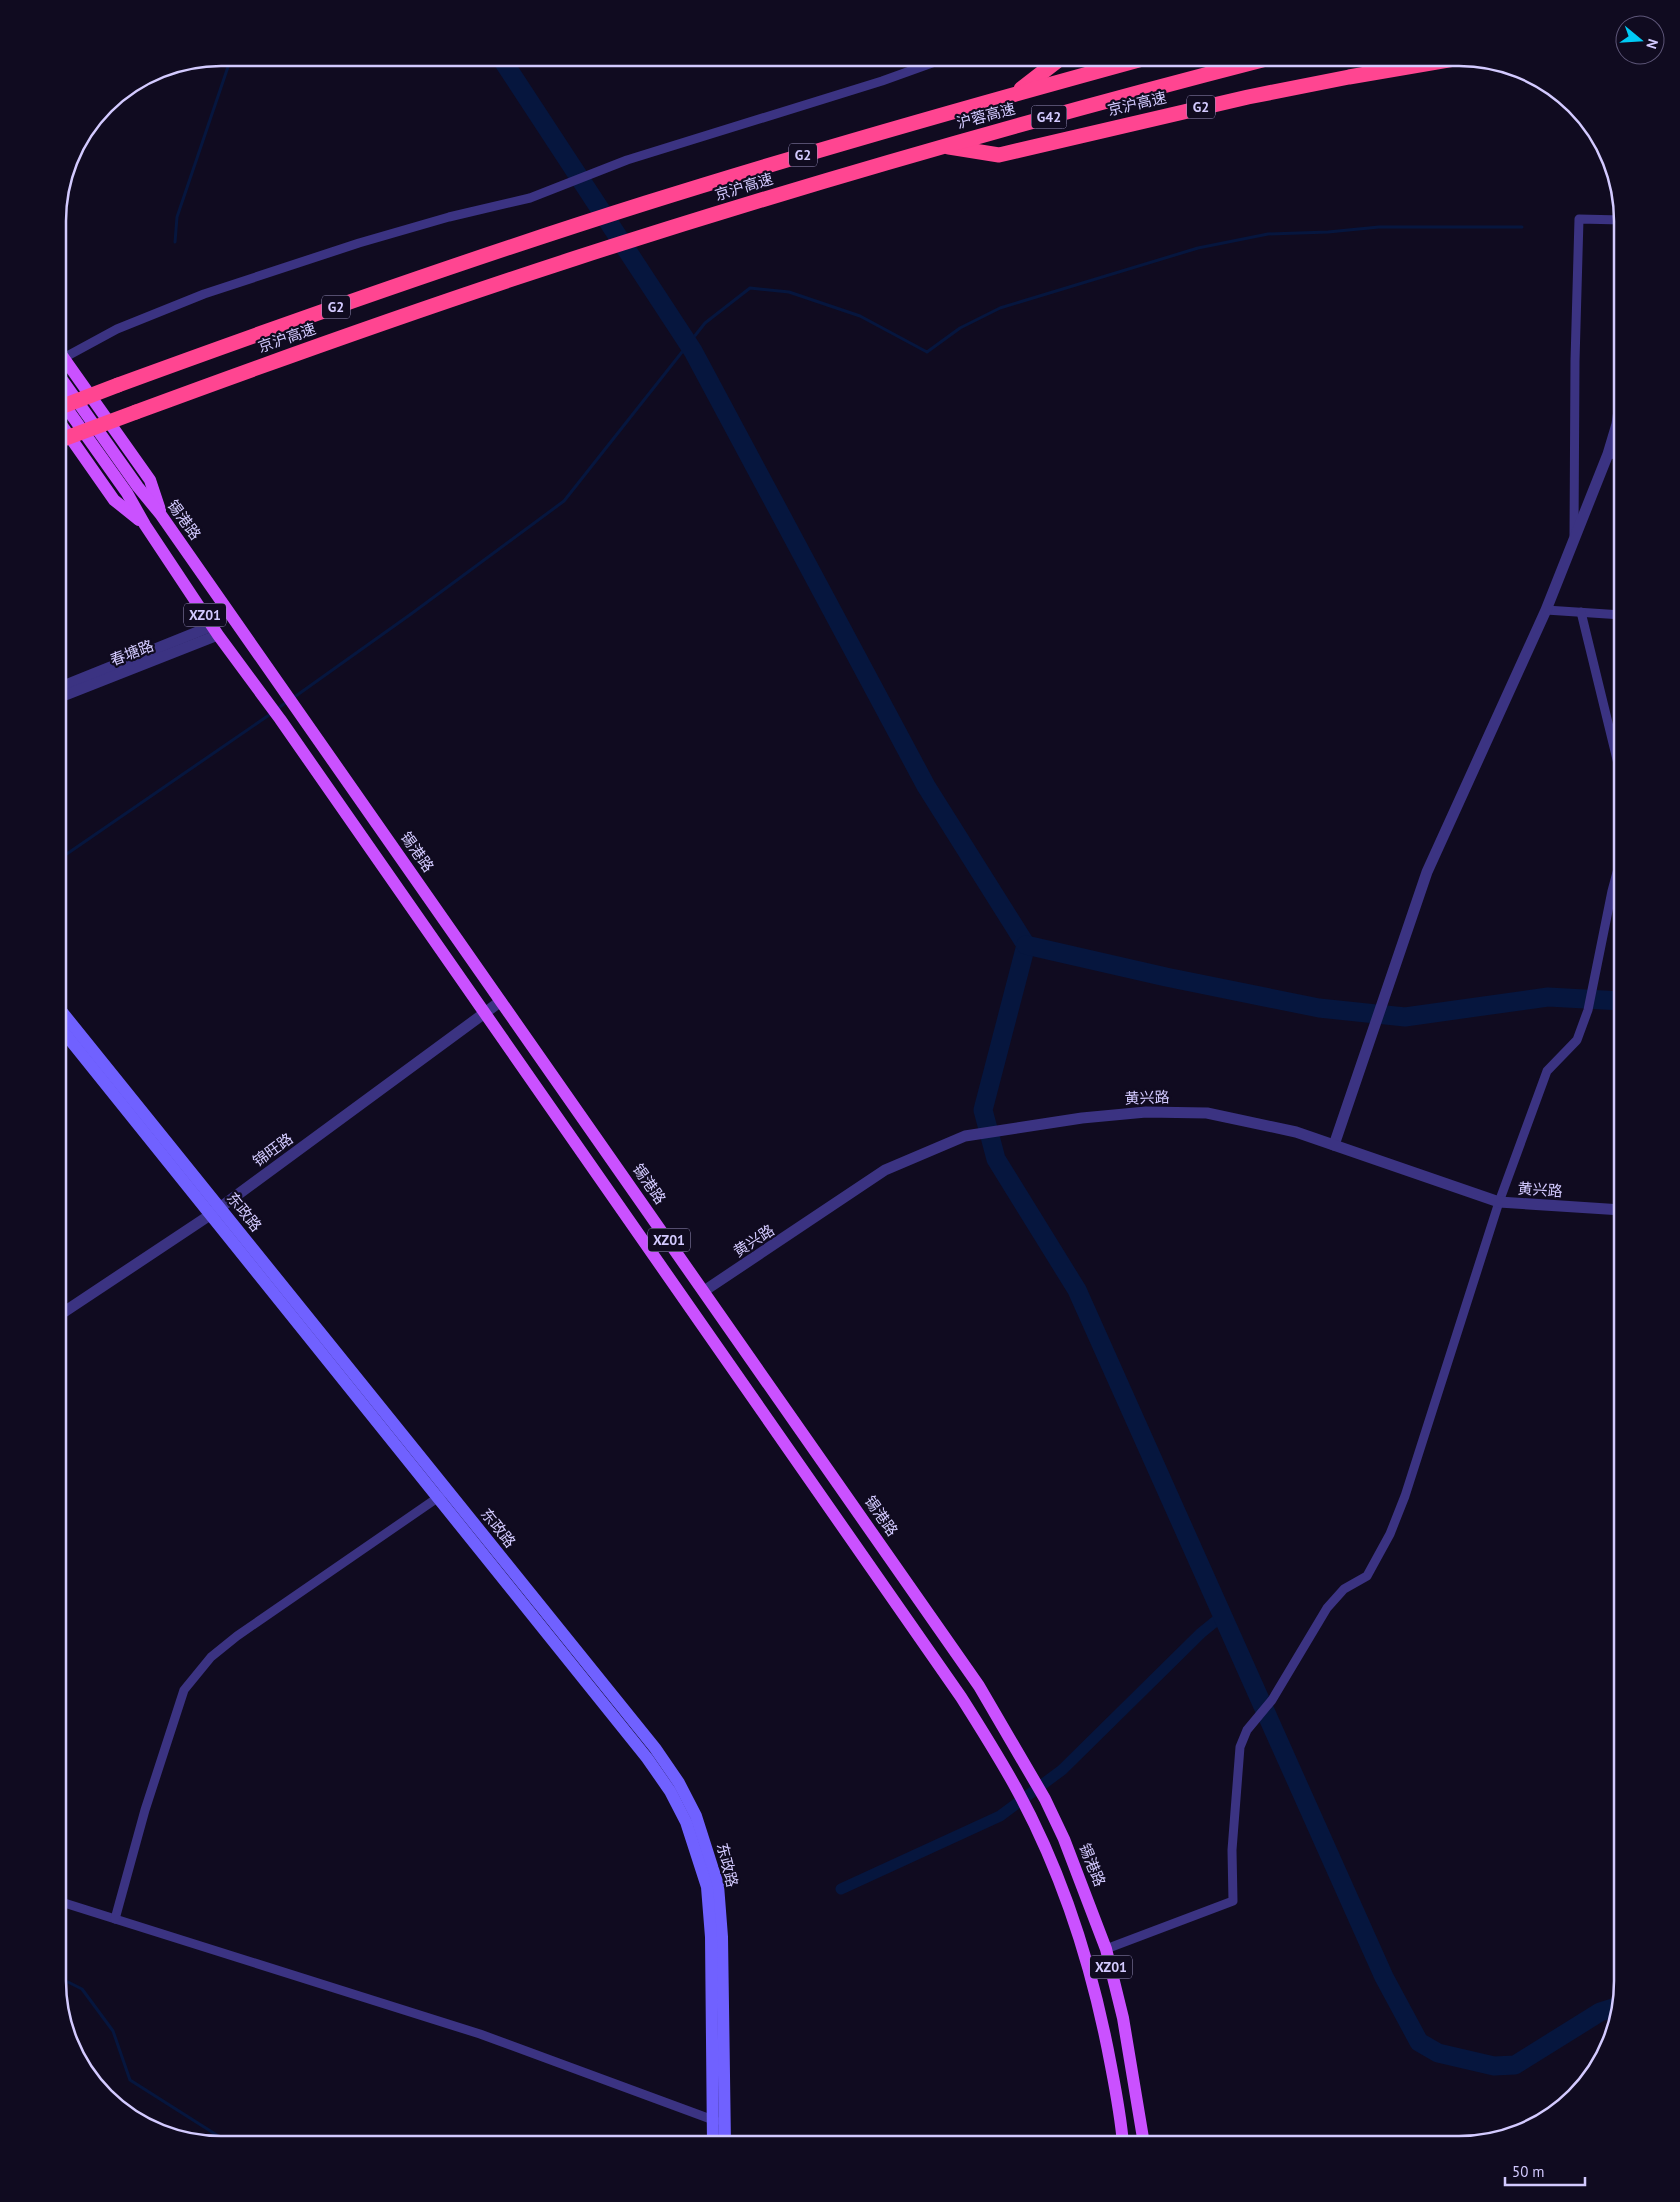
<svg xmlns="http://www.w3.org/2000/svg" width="1680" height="2202" font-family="'PT Sans','Noto Sans SC',sans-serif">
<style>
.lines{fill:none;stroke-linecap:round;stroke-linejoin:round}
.stream{stroke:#06163e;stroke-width:3}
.canal{stroke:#06163e;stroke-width:11}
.river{stroke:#06163e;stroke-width:19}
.minor{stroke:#3b3382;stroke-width:9}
.tertiary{stroke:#3b3382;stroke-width:11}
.secondary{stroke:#7061ff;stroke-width:12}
.primary{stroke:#ca51ff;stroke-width:12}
.motorway{stroke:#ff4591;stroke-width:15}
.motorway-bridge{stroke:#ff4591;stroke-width:15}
.labels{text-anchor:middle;stroke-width:4.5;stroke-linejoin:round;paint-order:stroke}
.shield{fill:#100b20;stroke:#9891bc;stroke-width:1}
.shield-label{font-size:14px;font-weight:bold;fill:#d3caff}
.street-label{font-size:15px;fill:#d3caff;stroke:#100b20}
.rim{fill:none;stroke:#d3caff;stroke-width:2.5}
</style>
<rect width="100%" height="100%" fill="#100b20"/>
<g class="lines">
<g class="stream">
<polyline points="175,242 177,217 231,58"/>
<polyline points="293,698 411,614 564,501 705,323 750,288 789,292 860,316 927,352 960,328 1000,308 1198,248 1268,234 1328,232 1379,227 1522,227"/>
<polyline points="277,709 288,701"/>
<polyline points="58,860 272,713"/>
<polyline points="58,1977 82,1989 113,2031 130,2080 223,2139 228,2144"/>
</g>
<polyline class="canal" points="841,1889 1000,1816 1062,1770 1201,1633 1222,1616"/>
<g class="river">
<polyline points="501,58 693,351 926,786 1026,945 983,1110 996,1159 1077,1290 1384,1977 1419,2042 1438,2053 1494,2066 1515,2065 1600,2012 1616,2007"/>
<polyline points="1026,945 1166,977 1319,1008 1405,1017 1548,997 1622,1001"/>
</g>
<g class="minor">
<polyline points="58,361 117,329 204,294 359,243 449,217 530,198 627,160 882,81 946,58"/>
<polyline points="1608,454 1622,455"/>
<polyline points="1574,535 1575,361 1579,219 1622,220"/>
<polyline points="1546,610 1622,615"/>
<polyline points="1581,612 1622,780"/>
<polyline points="58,1901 480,2034 716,2121"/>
<polyline points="115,1919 145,1810 184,1690 211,1657 237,1636 443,1494"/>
<polyline points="1106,1949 1233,1901 1232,1850 1240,1747 1247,1730 1272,1700 1327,1608 1344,1589 1367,1576 1390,1534 1405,1496 1499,1202 1547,1071 1577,1040 1588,1010 1612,891 1622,854"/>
</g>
<g class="tertiary">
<polyline points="58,688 212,626"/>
<polyline points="58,698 218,635"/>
<polyline points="1334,1145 1427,872 1546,610 1608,454 1617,424 1622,389"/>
<polyline points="704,1291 885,1170 965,1136 1082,1118 1146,1112 1207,1113 1296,1132 1499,1202 1622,1210"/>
<polyline points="58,1316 210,1215 501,1001"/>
</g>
<g class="secondary">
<polyline points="58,1007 655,1748 679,1783 696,1816 718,1885 722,1937 725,2144"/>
<polyline points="58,1025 647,1758 670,1791 686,1822 707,1887 711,1937 713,2144"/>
</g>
<g class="primary">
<polyline points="58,350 150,480 160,510"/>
<polyline points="58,374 138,487 161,515 979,1686 1045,1799 1064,1839 1106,1949 1123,2018 1144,2144"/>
<path d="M58 396 127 493 145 525 218 635 280 719 961 1697C980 1727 999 1757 1016 1788 1063 1874 1093 1969 1111 2066 1116 2092 1121 2118 1123 2144"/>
<polyline points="58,420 114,500 139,520"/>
</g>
<g class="motorway">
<polyline points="1021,89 1061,58"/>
<polyline points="949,147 999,155 1248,97 1349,77 1460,58"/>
<path d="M118 385C293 321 468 259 646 203 811 151 978 104 1146 58"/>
<path d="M136 412C282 358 428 306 576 258 805 184 1037 118 1270 58"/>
</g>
<g class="motorway-bridge">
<polyline points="58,408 118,385"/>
<polyline points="58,441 136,412"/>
</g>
</g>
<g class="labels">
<g class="shield">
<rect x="1187" y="95.5" width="28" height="23" rx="4"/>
<rect x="1031.5" y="105.5" width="35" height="23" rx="4"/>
<rect x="789" y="143.5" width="28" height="23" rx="4"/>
<rect x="322" y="295.5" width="28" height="23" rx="4"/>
<rect x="184" y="603.5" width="42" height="23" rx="4"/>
<rect x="648" y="1228.5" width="42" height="23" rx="4"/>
<rect x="1090" y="1955.5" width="42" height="23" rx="4"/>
</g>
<g class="shield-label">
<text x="1201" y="112">G2</text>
<text x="1049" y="122">G42</text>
<text x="803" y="160">G2</text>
<text x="336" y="312">G2</text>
<text x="205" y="620">XZ01</text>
<text x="669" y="1245">XZ01</text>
<text x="1111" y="1972">XZ01</text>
</g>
<g class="street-label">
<text transform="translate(1137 104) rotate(-13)" y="5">京沪高速</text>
<text transform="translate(986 116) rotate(-15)" y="5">沪蓉高速</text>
<text transform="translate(744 187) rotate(-17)" y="5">京沪高速</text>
<text transform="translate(287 338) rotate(-19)" y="5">京沪高速</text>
<text transform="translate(184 520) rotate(54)" y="5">锡港路</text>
<text transform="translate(132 653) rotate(-21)" y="5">春塘路</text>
<text transform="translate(417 852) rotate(55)" y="5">锡港路</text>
<text transform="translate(1147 1098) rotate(-2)" y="5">黄兴路</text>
<text transform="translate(273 1150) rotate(-36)" y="5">锦旺路</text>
<text transform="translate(649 1184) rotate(55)" y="5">锡港路</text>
<text transform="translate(1540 1190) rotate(4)" y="5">黄兴路</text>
<text transform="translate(244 1212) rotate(51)" y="5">东政路</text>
<text transform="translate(754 1241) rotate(-33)" y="5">黄兴路</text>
<text transform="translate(881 1516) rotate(55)" y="5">锡港路</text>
<text transform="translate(498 1528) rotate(51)" y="5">东政路</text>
<text transform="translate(727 1865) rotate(76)" y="5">东政路</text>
<text transform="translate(1092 1865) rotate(68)" y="5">锡港路</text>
</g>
</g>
<path d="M0 0H1680V2202H0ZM221 66H1459A155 155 0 0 1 1614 221V1981A155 155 0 0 1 1459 2136H221A155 155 0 0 1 66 1981V221A155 155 0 0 1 221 66Z" fill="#100b20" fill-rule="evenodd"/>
<path class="rim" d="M221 66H1459A155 155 0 0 1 1614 221V1981A155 155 0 0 1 1459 2136H221A155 155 0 0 1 66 1981V221A155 155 0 0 1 221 66Z"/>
<g transform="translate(1640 40) rotate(108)"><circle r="24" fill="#100b20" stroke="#5e5779"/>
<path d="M0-4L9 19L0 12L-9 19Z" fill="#00cbf5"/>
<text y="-8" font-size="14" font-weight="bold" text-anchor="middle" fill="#d3caff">N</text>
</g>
<path d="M1505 2177v8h80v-8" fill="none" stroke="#d3caff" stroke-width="2.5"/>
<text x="1512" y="2177" font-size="15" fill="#d3caff" stroke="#100b20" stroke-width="4" paint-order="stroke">50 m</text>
</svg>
